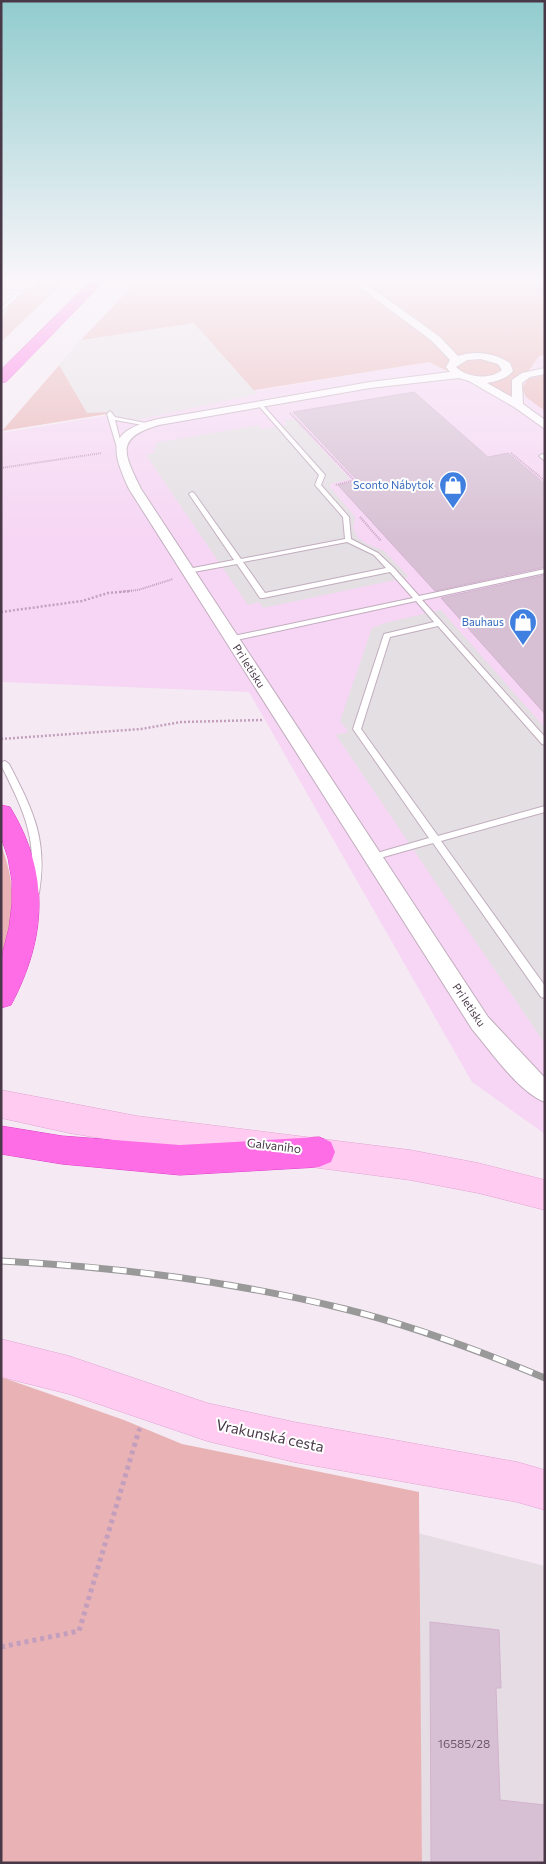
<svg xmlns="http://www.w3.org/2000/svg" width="546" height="1864" font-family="Commissioner,sans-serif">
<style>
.commercial{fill:#f6d6f4}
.industrial{fill:#e5dce4}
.green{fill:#e9b3b6}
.parking{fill:#e4dfe3}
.building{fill:#d7c0d4;stroke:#d2b3ce}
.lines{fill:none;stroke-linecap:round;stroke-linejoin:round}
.service-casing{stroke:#c1adbd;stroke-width:2}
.minor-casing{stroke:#c1adbd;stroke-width:2}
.secondary-casing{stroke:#e1a3d2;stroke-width:1}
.motorway-casing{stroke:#de3bc8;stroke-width:1}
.path-far3{stroke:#c39ebd;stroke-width:2;stroke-dasharray:1 1;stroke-linecap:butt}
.path-far2{stroke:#c39ebd;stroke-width:2.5;stroke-dasharray:2 2;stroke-linecap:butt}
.path-far1{stroke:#c39ebd;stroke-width:4;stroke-dasharray:3 3;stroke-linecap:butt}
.path{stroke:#c39ebd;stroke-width:5;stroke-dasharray:4 4;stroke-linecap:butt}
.service{fill:#fff;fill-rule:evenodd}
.minor{fill:#fff;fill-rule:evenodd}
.secondary{fill:#ffcbf1;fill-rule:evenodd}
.motorway{fill:#fe6de5;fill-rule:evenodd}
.rail-casing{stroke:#999;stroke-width:7}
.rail{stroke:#fff;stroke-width:5;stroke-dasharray:14;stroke-linecap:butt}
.labels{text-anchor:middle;stroke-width:4;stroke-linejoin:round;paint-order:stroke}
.far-shop-label{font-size:11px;fill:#366cbe;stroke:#fff;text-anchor:end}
.far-street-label{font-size:11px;fill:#493847;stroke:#fff}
.street-label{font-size:12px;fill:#493847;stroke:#fff}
.near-number-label{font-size:12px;fill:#6c5a6a}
.near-street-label{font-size:15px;fill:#493847;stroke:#fff}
</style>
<rect width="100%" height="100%" fill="#f5eaf3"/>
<polygon class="commercial" points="545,355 545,1134 472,1082 249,692 1,682 1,433 429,362 515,405 520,383 539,356"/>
<polygon class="industrial" points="418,1533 545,1566 545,1863 422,1863"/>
<g class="green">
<polygon points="39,278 68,278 1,342 1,319 8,308 19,295 37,286"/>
<polygon points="140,278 545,278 545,355 539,356 520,383 515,405 429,362 2,431 81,340"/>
<polygon points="545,375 545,411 526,397 522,388 528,379"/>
<path d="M1 845C19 893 13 918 1 966Z"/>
<polygon points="1,1377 124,1420 182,1444 419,1492 422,1863 1,1863"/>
</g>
<g class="parking">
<polygon points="194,323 257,394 137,420 116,416 113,412 87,413 59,365 81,340"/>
<polygon points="294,419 350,479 333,483 329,486 355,517 353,528 357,537 367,544 384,551 409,577 263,608 259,602 248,605 146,455 155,453 153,449 157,446 155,443 259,425 262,429 287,425 284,420"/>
<polygon points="441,610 545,728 545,1044 336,735 349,732 340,721 372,628 385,623"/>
</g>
<g class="building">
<polygon points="414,392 488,457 508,453 545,484 545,567 435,591 338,485 358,481 293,412"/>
<polygon points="545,575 545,714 441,598"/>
<polygon points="430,1622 499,1630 501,1688 496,1688 500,1800 545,1805 545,1863 431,1863"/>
</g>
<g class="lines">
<g class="service-casing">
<g id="service">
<path d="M13 278 30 279 37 285 21 293 1 312V308L16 293 1 292V290L22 291 32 285C22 278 12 280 1 283V280Z"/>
<path d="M260 402 325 475 321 485 349 517 351 539 378 553 394 568 419 596 545 569V573L422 600 545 737V745L542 744 438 626 390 637 361 729 438 836 545 806V812L441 841 545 986V998L541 997 433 843 373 860 368 857 370 855 429 838 353 729 384 634 434 622 416 601 232 641 228 639 229 637 413 598 390 572 263 598H260L237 564 188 573 185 571 188 569 234 560 189 494 192 492 194 493 241 559 345 539 343 517 315 485 319 475 258 405V403ZM347 542 374 555 386 568 265 593 243 562Z"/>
<polygon points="110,411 115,417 151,424 148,426 115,420 123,452 118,451 107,414"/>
<polygon points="542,454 545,455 545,461 539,456"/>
<path d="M5 761 9 764C33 810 48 840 39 893L34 897 29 893C39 841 24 811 1 765L2 762Z"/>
</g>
</g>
<g class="minor-casing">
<path id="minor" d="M348 278H358L440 337 458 356C475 350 495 353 510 363L513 371C506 379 497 381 487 383L512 397V380L522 373 545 368V374L530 377 522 383 523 404 545 420V429L514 407 469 381 459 378 370 388 159 425C114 438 124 454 141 489L488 1017 545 1078V1102C518 1092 491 1051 472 1029L129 489C109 446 109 431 158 419L370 382 450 372 446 367 450 360 432 341ZM481 359 498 364 502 370C490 380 467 378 456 367L467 360Z"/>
</g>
<g class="secondary-casing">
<g id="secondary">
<polygon points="1,1090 137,1116 410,1150 478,1163 545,1180 545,1210 478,1193 410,1180 137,1144 69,1133 1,1118"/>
<polygon points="1,1339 69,1356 207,1403 294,1422 517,1462 545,1470 545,1510 517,1502 294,1462 207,1441 69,1394 1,1377"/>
</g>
</g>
<g class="motorway-casing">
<g id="motorway">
<polygon points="94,278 107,278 6,382 1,383 1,370"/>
<path d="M1 805 10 807C50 873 47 937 11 1005L1 1008V959L9 928 12 904V881L8 858 1 837Z"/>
<polygon points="1,1126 62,1136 180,1145 319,1137 331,1142 335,1152 331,1162 319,1167 180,1175 62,1164 1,1154"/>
</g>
</g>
<g class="path-far3">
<polyline points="290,413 354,480 335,485"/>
<polyline points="511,453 545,481"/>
<polyline points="1,468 102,453"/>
<polyline points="360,517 381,541"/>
<polyline points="119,592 138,590 173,579"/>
</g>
<g class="path-far2">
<polyline points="1,612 82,601 108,593 132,591"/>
<polyline points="1,739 141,729 181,722 262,720"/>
</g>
<polyline class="path-far1" points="139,1431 140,1428"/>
<polyline class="path" points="1,1647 79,1631 139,1430"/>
<use href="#service" class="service"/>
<use href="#minor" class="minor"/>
<use href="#secondary" class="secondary"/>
<use href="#motorway" class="motorway"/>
<g class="rail-casing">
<path id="rail" d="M1 1261C117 1267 232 1281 345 1309 414 1326 480 1351 545 1378"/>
</g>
<use href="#rail" class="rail"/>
</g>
<linearGradient id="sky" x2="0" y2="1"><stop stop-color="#91ccce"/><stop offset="0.52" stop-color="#faf6fa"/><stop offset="1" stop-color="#faf6fa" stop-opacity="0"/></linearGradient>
<rect width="546" height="539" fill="url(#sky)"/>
<defs>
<g id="shop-pin" transform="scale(1.4375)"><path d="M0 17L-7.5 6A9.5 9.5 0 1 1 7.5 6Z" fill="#3f7fe0" stroke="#fff"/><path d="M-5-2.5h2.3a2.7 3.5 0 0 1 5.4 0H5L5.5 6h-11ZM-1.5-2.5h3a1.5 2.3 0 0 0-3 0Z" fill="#fff"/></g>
</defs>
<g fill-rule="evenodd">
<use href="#shop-pin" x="453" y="485"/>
<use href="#shop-pin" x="523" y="622"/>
</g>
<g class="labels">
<g class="far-shop-label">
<text x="434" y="489">Sconto Nábytok</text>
<text x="504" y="626">Bauhaus</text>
</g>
<g class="far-street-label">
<text transform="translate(249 666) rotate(57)" y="4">Pri letisku</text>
<text transform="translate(469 1005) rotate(56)" y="4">Pri letisku</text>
</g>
<g class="street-label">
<text transform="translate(274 1146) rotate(7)" y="4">Galvaniho</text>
</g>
<g class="near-number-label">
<text x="464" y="1748">16585/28</text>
</g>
<g class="near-street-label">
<text transform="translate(270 1436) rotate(12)" y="5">Vrakunská cesta</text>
</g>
</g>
<rect width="546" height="1864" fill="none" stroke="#493847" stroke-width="5"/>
</svg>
